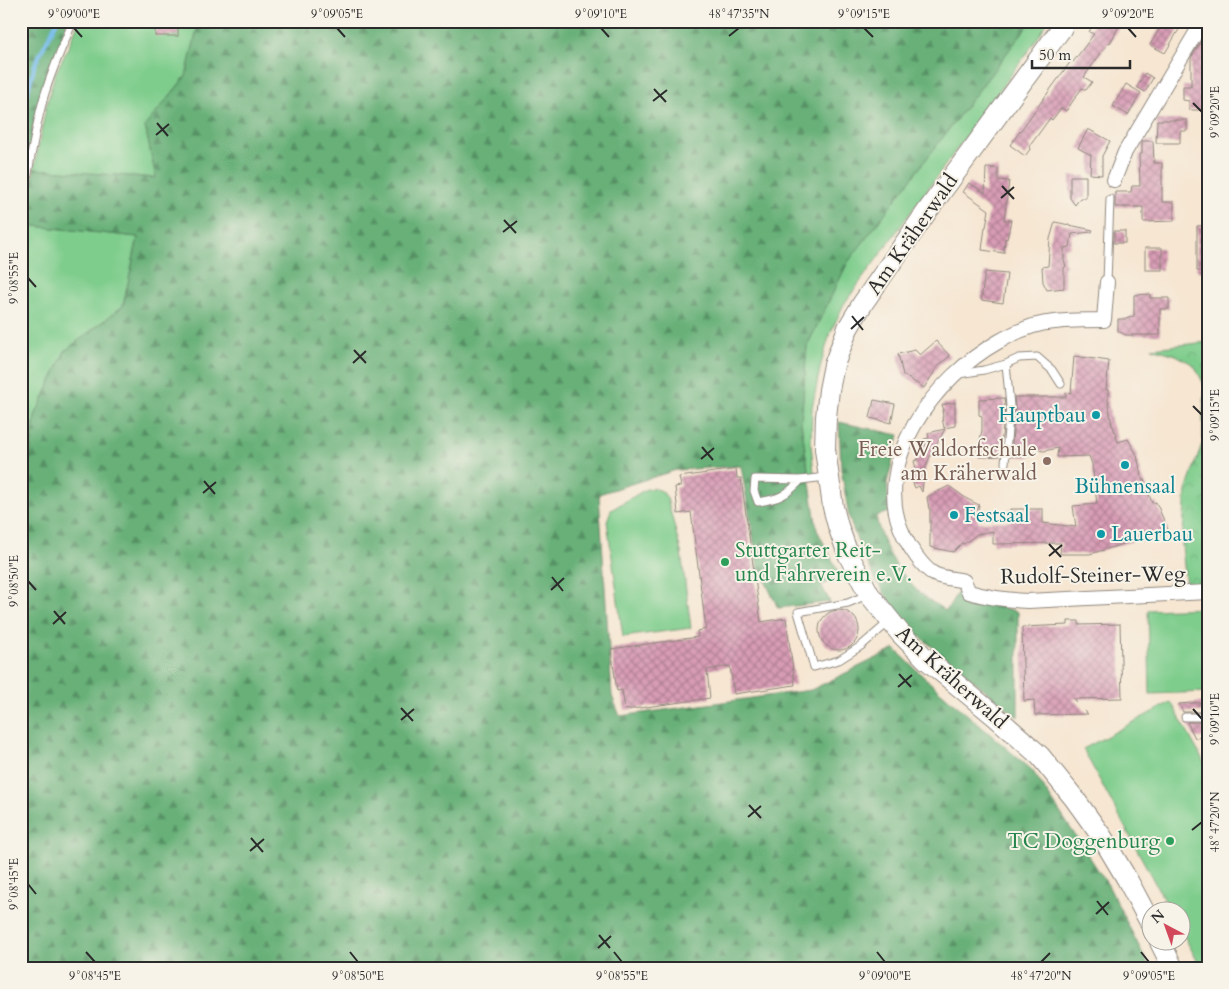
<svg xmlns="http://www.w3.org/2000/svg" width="1229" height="989" font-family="Cardo,serif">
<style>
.green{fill:#7fcd8d;stroke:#557c5c}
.forest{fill:url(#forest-firs);stroke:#496e52}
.park{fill:url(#park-crowns);stroke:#557c5c}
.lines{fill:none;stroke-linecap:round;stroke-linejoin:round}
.stream{stroke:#74bcec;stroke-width:4}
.building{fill:url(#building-cross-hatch)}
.lane-casing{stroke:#90887e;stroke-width:9}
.street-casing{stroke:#90887e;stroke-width:16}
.secondary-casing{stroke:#90887e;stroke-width:22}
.lane{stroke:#fff;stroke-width:7}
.street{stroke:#fff;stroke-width:14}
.secondary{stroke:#fff;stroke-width:20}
.ticks{fill:none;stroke:#2b2b2b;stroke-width:2}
.culture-dot{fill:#0f9aa8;stroke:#f7f3e8;stroke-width:2}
.education-dot{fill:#8d6e63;stroke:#f7f3e8;stroke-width:2}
.leisure-dot{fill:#2e9e5b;stroke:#f7f3e8;stroke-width:2}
.labels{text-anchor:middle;stroke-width:4;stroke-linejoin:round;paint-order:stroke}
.street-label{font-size:21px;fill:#2b2b2b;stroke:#f7f3e8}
.culture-label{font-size:21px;fill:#0d838f;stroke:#f7f3e8;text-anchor:start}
.education-label{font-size:21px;fill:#785e54;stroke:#f7f3e8;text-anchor:end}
.leisure-label{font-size:21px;fill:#27864d;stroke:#f7f3e8;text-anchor:start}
.neatline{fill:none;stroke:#2b2b2b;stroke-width:2}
.ticks-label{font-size:12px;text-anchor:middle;fill:#2b2b2b}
</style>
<defs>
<pattern id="forest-firs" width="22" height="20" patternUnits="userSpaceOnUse" patternTransform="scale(1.25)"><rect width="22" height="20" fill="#67b078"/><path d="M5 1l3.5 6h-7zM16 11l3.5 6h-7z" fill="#558f63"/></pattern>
<pattern id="park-crowns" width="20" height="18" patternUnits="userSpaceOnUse" patternTransform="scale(1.25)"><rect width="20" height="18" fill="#7fcd8d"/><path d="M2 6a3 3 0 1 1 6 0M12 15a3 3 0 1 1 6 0" fill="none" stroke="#6eb07a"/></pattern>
<pattern id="building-cross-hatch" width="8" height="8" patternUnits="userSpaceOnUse" patternTransform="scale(1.25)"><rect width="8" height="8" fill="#d89cb5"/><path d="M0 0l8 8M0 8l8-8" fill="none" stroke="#af7f93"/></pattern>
</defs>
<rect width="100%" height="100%" fill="#f7f3e8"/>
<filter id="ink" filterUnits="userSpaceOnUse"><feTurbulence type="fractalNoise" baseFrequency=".02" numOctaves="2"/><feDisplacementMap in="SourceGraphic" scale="10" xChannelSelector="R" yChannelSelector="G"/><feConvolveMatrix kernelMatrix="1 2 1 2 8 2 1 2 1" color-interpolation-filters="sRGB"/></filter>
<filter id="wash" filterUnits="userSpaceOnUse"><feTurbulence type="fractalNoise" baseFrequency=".0096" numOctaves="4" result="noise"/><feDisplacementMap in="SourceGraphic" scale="20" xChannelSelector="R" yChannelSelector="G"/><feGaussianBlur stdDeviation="1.12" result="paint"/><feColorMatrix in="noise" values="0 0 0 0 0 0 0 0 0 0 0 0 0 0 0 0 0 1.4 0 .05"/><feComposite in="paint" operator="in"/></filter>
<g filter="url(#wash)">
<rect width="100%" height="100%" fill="#f6e6d2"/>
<g class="green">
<polygon points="79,21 199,21 186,76 145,126 156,178 34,169 46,107 55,74 67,50"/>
<polygon points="1030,21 1048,21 1037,39 844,304 830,334 821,364 812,408 811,444 814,473 812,475 809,476 801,423 807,346 848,262 1025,29"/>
<polygon points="25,225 138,237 123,306 65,351 35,416 28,473 21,476 21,240"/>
<polygon points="653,488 662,491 667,498 681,552 691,628 623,637 607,521 611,510 646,489"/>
<polygon points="1208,608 1208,692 1150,694 1148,610"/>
<polygon points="1171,702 1208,770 1208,968 1201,968 1182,932 1182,912 1170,911 1083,749"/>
</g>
<g class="forest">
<polygon points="35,21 68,21 49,71 38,104 21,190 21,32"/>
<polygon points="199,21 1030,21 1025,29 848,262 807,346 801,423 817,530 841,577 821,585 830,602 778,608 758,566 741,466 676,470 599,494 612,696 620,716 811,690 895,649 927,680 1032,770 1108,885 1150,968 21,968 21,476 28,473 35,416 65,351 123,306 138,237 25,225 34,169 156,178 145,126 186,76"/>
<path d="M839 422 899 435 887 483 889 512 876 516C881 542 894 566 912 585 921 596 934 603 946 611L957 593 1018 612V717L919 636 894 608 877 582 859 546 849 517 841 469Z"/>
</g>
<polygon class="park" points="1208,342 1208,587 1186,587 1182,545 1186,491 1203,441 1203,416 1205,386 1194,365 1176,355 1152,348"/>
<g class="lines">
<polyline class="stream" points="21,118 35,64 57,21"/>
</g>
<g id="blocks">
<g class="building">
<rect x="155" y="21" width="23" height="15"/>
<polygon points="1095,21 1122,21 1110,43 1109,42 1084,77 1092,82 1086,90 1082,88 1066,111 1061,108 1052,120 1050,118 1029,147 1031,148 1025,156 1010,145 1071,61 1073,62 1094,34 1089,32"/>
<polygon points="1164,21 1184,21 1165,53 1150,45"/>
<polygon points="1208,30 1208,98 1202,106 1202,110 1189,110 1189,101 1183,100 1183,86 1191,86 1191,58"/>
<polygon points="1145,73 1153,78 1145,92 1137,87"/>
<polygon points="1126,84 1141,93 1128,115 1113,106"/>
<polygon points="1157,120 1187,120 1187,131 1180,131 1180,143 1156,143"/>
<polygon points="1088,129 1110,141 1102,156 1102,175 1090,174 1091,155 1078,148"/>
<polygon points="1142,141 1153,141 1154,163 1162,163 1162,202 1174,202 1174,221 1143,222 1143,207 1115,207 1115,192 1131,192 1132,186 1140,186 1139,154 1142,154"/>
<polygon points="986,168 998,168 998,180 1009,181 1004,220 1011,220 1007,239 1005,238 1004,253 982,250 985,227 986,227 989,210 963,192 969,183 985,193"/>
<polygon points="1070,176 1086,176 1086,198 1080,198 1075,205 1070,198"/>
<polygon points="1055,222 1093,230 1092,232 1072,234 1070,247 1064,248 1064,260 1066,266 1064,268 1064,288 1047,290 1043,282 1042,267 1048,266 1050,239"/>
<polygon points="1208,225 1208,271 1197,271 1197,226"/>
<rect x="1114" y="231" width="11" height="12"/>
<rect x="1145" y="248" width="17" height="22"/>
<polygon points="985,272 1007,274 1003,303 981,300"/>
<polygon points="1150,294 1150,298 1169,298 1169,309 1160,309 1160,335 1126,335 1118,331 1118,319 1126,319 1134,316 1134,295"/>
<polygon points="936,341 950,356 938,366 924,388 903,375 898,354 915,350 920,355"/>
<polygon points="1074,356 1109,361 1106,390 1108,390 1108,400 1112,426 1113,426 1118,442 1128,439 1137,455 1142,480 1144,479 1152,503 1156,502 1168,530 1144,541 1143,538 1090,554 1060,554 1061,543 993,544 993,531 977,534 964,544 962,543 953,552 930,547 930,509 929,509 927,497 949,486 967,499 979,505 978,509 978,522 1011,521 1010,509 1043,509 1043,523 1076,527 1073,506 1097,504 1092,464 1089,456 1057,457 1058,448 1044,451 1029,449 1029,457 1011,456 1015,406 1014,397 1066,397 1066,392 1071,393"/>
<polygon points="1004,398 1005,406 1000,456 979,457 978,450 982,430 982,416 979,415 979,399"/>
<polygon points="874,400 895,404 891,423 870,418"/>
<polygon points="955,402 955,426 944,428 942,417 943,417 942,410 944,410 942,405"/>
<polygon points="945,429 930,456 924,473 922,492 919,486 915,488 910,476 914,475 912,469 916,468 914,461 919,459 917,453 922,452 920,447 925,446 924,439 929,438 928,433"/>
<polygon points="736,469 737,478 741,478 761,622 786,618 795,685 734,694 730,666 707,670 710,698 625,710 622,690 617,691 611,649 698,637 697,631 706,629 691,512 678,514 675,487 681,486 679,477"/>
<circle cx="839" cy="630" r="20"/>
<polygon points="1068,621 1079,621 1079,625 1120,624 1122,698 1073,699 1088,714 1035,715 1034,700 1024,701 1022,627 1068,625"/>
<polygon points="1208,702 1208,712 1183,712 1179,704"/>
<polygon points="1187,722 1208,722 1208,737 1195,738"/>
</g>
</g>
</g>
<g filter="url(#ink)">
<use href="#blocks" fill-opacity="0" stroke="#90887e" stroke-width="1"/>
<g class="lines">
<g class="lane-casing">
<g id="lane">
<path d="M21 218C27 180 32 142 42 104 49 75 62 49 73 21"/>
<polyline points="1107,282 1110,199"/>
<polyline points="1006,364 1019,358 1037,357 1052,370 1061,384"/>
<polyline points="959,374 984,370 1006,364 1010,406 1005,463"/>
<path d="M801 480C786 496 778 499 758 502L754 491 755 479 801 480 826 477"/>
<polyline points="867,595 848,603 798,612 814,667 839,660 861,646 890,621"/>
<polyline points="1185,717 1208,717"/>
</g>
</g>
<g class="street-casing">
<g id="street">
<polyline points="1114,180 1125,152 1203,21"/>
<path d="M1107 282 1104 320C1088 320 1071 320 1055 322 1035 323 1015 332 998 342 937 376 868 463 904 536 910 548 922 567 934 574 941 578 956 579 964 581L969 592C989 598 1007 600 1028 601L1208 592"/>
</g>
</g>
<g class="secondary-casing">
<g id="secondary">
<polyline points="1065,21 1061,29 928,210 863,303 848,328 834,365 829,390 826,417 825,449 833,507 838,526 848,554 869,594 901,634 926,659 995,716 1040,756 1074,798 1102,837 1127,879 1152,926"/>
<polyline points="1160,942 1173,968"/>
</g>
</g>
<use href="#lane" class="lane"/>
<use href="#street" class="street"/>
<use href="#secondary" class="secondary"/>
</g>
</g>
<path class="ticks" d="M74 28 82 37M337 28 345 37M601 28 609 37M864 28 873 37M1128 28 1136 37M729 36 739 28M654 89 666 102M653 101 667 90M1193 103 1202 112M157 123 168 136M156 135 169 124M1002 186 1014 199M1001 198 1014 187M504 220 516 233M503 232 517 221M28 278 36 287M852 316 863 330M851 329 864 317M354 350 366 363M353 363 366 351M1193 406 1202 415M702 447 713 460M701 459 714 448M204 481 215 494M203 493 216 482M1049 544 1061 557M1049 556 1062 545M552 577 563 591M28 581 36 590M551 590 564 578M54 611 65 624M53 624 66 612M899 674 911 687M898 687 912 675M401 708 413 721M1193 709 1202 719M401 720 414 709M749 805 761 818M748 817 761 806M1192 830 1202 822M251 838 263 852M250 851 264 839M28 884 36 894M1097 901 1108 915M1096 914 1109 902M599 935 610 948M598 948 611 936M86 952 95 962M350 952 358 962M614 952 622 962M877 952 885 962M1141 952 1149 962M1041 962 1050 953"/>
<g class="culture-dot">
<circle cx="1096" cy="415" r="5"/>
<circle cx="1125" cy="465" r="5"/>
<circle cx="954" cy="515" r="5"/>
<circle cx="1101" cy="534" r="5"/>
</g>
<circle class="education-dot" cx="1047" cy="461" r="5"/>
<g class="leisure-dot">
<circle cx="725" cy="562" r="5"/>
<circle cx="1170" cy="841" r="5"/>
</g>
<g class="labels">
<g class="street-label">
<text transform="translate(912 234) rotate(-55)" y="7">Am Kräherwald</text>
<text transform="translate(1093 575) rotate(-1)" y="7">Rudolf-Steiner-Weg</text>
<text transform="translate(952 677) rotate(42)" y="7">Am Kräherwald</text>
</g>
<g class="culture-label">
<text x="1086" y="422" text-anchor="end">Hauptbau</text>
<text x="1125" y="493" text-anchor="middle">Bühnensaal</text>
<text x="964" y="522">Festsaal</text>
<text x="1111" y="541">Lauerbau</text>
</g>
<g class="education-label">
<text x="1037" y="456">Freie Waldorfschule<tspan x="1037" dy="24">am Kräherwald</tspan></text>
</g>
<g class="leisure-label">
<text x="735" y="557">Stuttgarter Reit-<tspan x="735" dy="24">und Fahrverein e.V.</tspan></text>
<text x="1160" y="848" text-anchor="end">TC Doggenburg</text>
</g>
</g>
<rect width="1229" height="989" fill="none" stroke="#f7f3e8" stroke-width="55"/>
<g transform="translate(1166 926) rotate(319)"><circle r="24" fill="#f7f3e8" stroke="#a5a39c"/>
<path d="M0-4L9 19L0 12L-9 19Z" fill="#d1495b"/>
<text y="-8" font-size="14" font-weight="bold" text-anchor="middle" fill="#2b2b2b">N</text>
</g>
<path d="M1032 60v8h98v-8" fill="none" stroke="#2b2b2b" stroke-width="2.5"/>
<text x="1039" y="60" font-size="15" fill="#2b2b2b" stroke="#f7f3e8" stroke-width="4" paint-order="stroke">50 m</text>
<rect x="28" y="28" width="1174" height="934" class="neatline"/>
<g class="ticks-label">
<text x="74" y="18">9°09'00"E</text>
<text x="337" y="18">9°09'05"E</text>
<text x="601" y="18">9°09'10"E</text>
<text x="739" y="18">48°47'35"N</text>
<text x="864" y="18">9°09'15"E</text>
<text x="1128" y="18">9°09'20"E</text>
<text transform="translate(1215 112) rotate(-90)" y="4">9°09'20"E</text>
<text transform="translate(14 278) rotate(-90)" y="4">9°08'55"E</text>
<text transform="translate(1215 415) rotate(-90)" y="4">9°09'15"E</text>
<text transform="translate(14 581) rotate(-90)" y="4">9°08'50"E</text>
<text transform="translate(1215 719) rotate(-90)" y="4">9°09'10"E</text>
<text transform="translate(1215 822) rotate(-90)" y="4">48°47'20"N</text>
<text transform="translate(14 884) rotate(-90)" y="4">9°08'45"E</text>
<text x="95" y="980">9°08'45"E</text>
<text x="358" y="980">9°08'50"E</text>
<text x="622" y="980">9°08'55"E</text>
<text x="885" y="980">9°09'00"E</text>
<text x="1041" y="980">48°47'20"N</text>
<text x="1149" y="980">9°09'05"E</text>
</g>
</svg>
